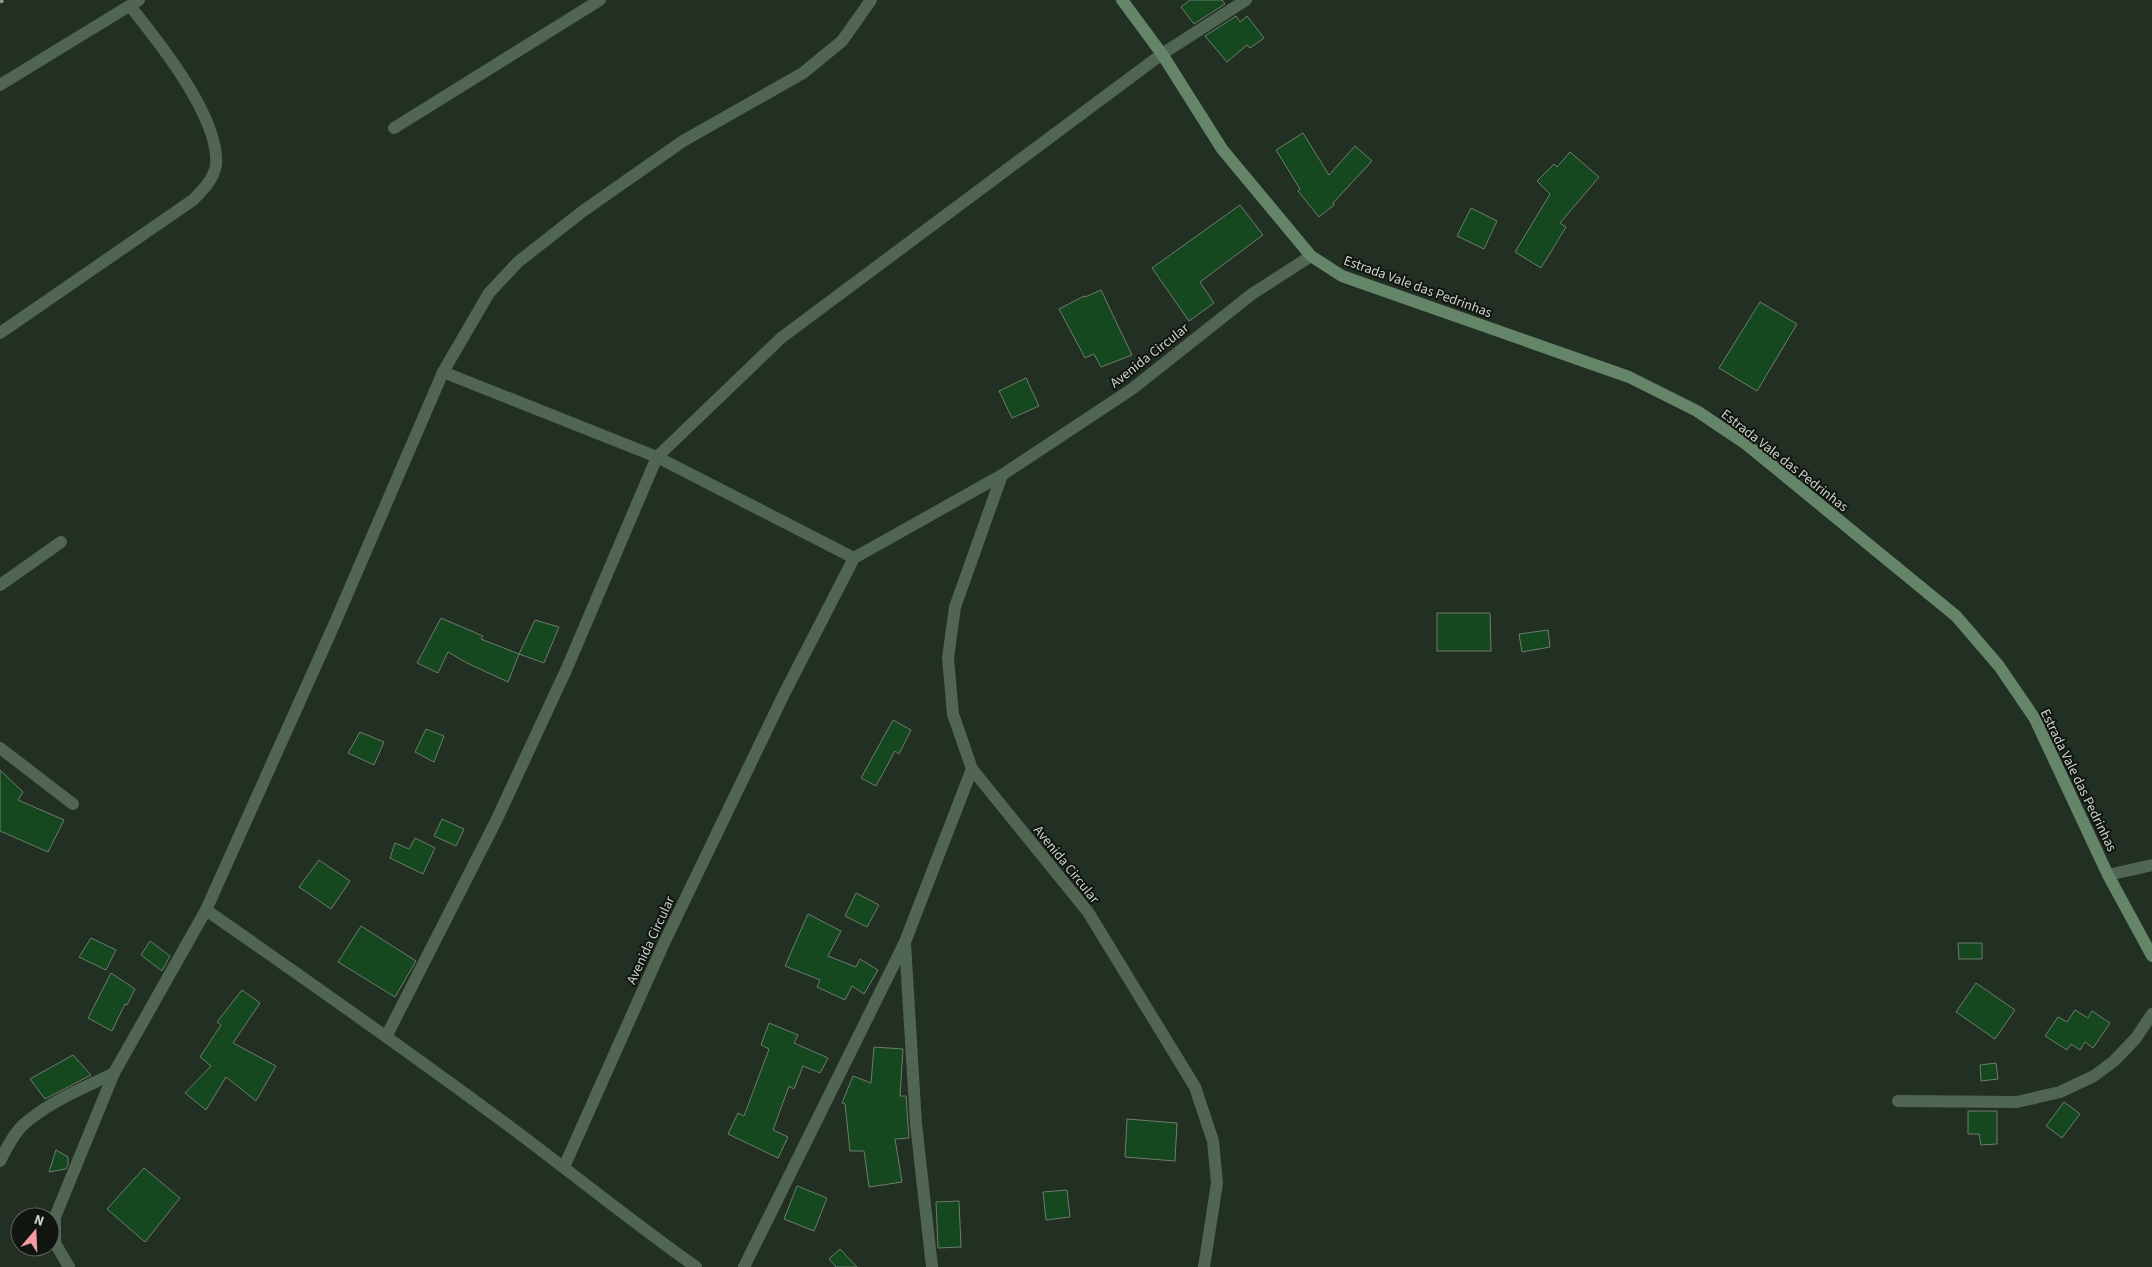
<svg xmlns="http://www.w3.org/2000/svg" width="2152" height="1267" font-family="'Source Sans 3',sans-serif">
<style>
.building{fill:#15481f;stroke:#6d7c6e}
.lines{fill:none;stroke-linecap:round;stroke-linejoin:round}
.minor{stroke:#506552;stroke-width:12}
.tertiary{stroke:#506552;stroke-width:12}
.secondary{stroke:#648567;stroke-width:12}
.rail{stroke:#949e94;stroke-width:4;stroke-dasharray:9 9;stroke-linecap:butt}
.labels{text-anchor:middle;stroke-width:4;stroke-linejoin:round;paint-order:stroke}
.street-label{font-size:14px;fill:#ccd4cc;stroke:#101510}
</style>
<rect width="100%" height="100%" fill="#222f23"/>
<g class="building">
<polygon points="1190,0 1222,0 1225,4 1194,24 1181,7"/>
<polygon points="1236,16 1240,22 1247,16 1264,38 1250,48 1247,45 1227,62 1205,36"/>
<polygon points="1303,133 1329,175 1355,146 1372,161 1333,203 1334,205 1319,217 1298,191 1300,189 1276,150"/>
<polygon points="1570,152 1599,177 1560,223 1566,227 1541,268 1515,252 1550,194 1537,181 1554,164 1557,167"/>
<polygon points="1240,205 1263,235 1200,282 1214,303 1189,321 1152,268"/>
<polygon points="1471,208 1497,221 1484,249 1457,236"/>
<polygon points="1101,290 1132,355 1101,367 1094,354 1085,358 1059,309 1084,296 1085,297"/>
<polygon points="1760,302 1797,324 1757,391 1719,368"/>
<polygon points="1026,378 1039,406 1012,418 999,391"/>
<polygon points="1437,613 1490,613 1491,651 1437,651"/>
<polygon points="441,618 483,636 481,639 519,654 508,682 467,663 448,652 438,673 417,663"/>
<polygon points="535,620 559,627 544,663 519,654"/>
<polygon points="1548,630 1550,647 1522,652 1519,634"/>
<polygon points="893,720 911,730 899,754 895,751 876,786 861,778"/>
<polygon points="426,729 444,736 434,762 415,752"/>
<polygon points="360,732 384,742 374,765 348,753"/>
<polygon points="0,770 23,792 18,800 64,820 48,852 0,831"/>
<polygon points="442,819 464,829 456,846 434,836"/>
<polygon points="415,838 435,848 423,874 390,858 395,843 409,849"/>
<polygon points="319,860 350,881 331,909 299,887"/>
<polygon points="856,893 879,905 867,927 845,916"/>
<polygon points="808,914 841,931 828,956 856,967 860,959 878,970 864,994 852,986 845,1000 817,987 820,980 785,966"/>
<polygon points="361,926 416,961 395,997 338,962"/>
<polygon points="91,938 116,950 106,970 79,957"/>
<polygon points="150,941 170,956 162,971 141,955"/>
<polygon points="1958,943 1982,943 1982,959 1959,959"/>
<polygon points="111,973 135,989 127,1005 125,1004 112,1031 88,1018"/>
<polygon points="1976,983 2015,1010 1995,1039 1956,1012"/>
<polygon points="242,990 260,1003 233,1043 276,1066 256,1101 226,1077 206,1110 185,1093 211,1066 200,1057 221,1025 217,1022"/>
<polygon points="2075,1010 2088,1018 2092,1011 2110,1023 2093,1048 2085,1042 2080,1050 2071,1044 2067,1050 2045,1036 2058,1017 2067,1022"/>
<polygon points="769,1023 798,1035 794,1043 828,1058 820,1073 803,1066 794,1089 789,1086 773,1130 788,1137 778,1158 728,1134 738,1113 744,1116 769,1049 761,1045"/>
<polygon points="874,1047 903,1049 900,1096 906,1096 909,1138 895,1139 902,1182 869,1187 864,1151 850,1151 845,1104 842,1103 853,1076 871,1083"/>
<polygon points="73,1055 91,1075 45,1099 30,1079"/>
<polygon points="1996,1063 1998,1079 1981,1081 1980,1065"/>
<polygon points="2064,1102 2080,1114 2062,1138 2046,1126"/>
<polygon points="1968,1111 1997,1111 1997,1144 1981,1145 1979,1134 1968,1134"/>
<polygon points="1127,1119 1177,1123 1175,1161 1125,1157"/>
<polygon points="56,1150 68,1157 68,1165 66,1169 49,1172"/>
<polygon points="144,1168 180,1198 145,1242 107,1209"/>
<polygon points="797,1186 827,1198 814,1231 784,1219"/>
<polygon points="1067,1190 1070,1217 1046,1220 1043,1192"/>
<polygon points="959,1201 961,1247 938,1248 936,1202"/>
<polygon points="840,1249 857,1267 836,1267 829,1259"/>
</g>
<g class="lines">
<g class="minor">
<polyline points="394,128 600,0"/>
<path d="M0 333 193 200C202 191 214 179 216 165 220 118 159 42 130 6"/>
<polyline points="443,372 657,457 854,558"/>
<polyline points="1002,475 955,607 948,658 953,714 972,769 1088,912 1195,1087 1213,1141 1217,1183 1204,1267"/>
<polyline points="0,585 61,542"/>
<polyline points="0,748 73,804"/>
<polyline points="2108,875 2152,865"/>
<path d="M206 910C311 983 415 1056 517 1132 577 1177 635 1224 696 1267"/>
<polyline points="905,943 916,1124 932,1267"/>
<polyline points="387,1035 496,821 567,668 657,457 781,338 1162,54 1246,0"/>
<polyline points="1898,1101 2017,1102 2060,1092 2094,1076 2114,1061 2136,1038 2152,1014"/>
<path d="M0 1161C6 1149 13 1135 23 1125 48 1102 84 1088 114 1073"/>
<polyline points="564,1167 664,943 784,694 854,558 1002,475 1132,389 1252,294 1311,256"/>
<polyline points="69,1267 55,1243 55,1217 114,1073 206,910 334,625 443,372 489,293 518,262 583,211 683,141 803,73 842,41 871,0"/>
<polyline points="744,1267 905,942 972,769"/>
</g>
<polyline class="tertiary" points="0,85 139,0"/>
<polyline class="secondary" points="1122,0 1162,54 1222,149 1311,256 1342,276 1629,377 1697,411 1746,444 1956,616 1999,666 2035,719 2108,875 2152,956"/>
<polyline class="rail" points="0,2 3,0"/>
</g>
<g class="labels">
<g class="street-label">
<text transform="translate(1418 286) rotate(20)" y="5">Estrada Vale das Pedrinhas</text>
<text transform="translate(1149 355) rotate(-38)" y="5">Avenida Circular</text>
<text transform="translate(1785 460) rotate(38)" y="5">Estrada Vale das Pedrinhas</text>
<text transform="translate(2079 780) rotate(64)" y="5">Estrada Vale das Pedrinhas</text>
<text transform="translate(1067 864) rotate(51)" y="5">Avenida Circular</text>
<text transform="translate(650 940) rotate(-65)" y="5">Avenida Circular</text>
</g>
</g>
<g transform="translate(35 1232) rotate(19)"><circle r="24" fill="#101510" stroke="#5b615b"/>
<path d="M0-4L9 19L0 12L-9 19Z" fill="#f49aa0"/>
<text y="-8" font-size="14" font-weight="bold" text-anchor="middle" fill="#ccd4cc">N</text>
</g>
</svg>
